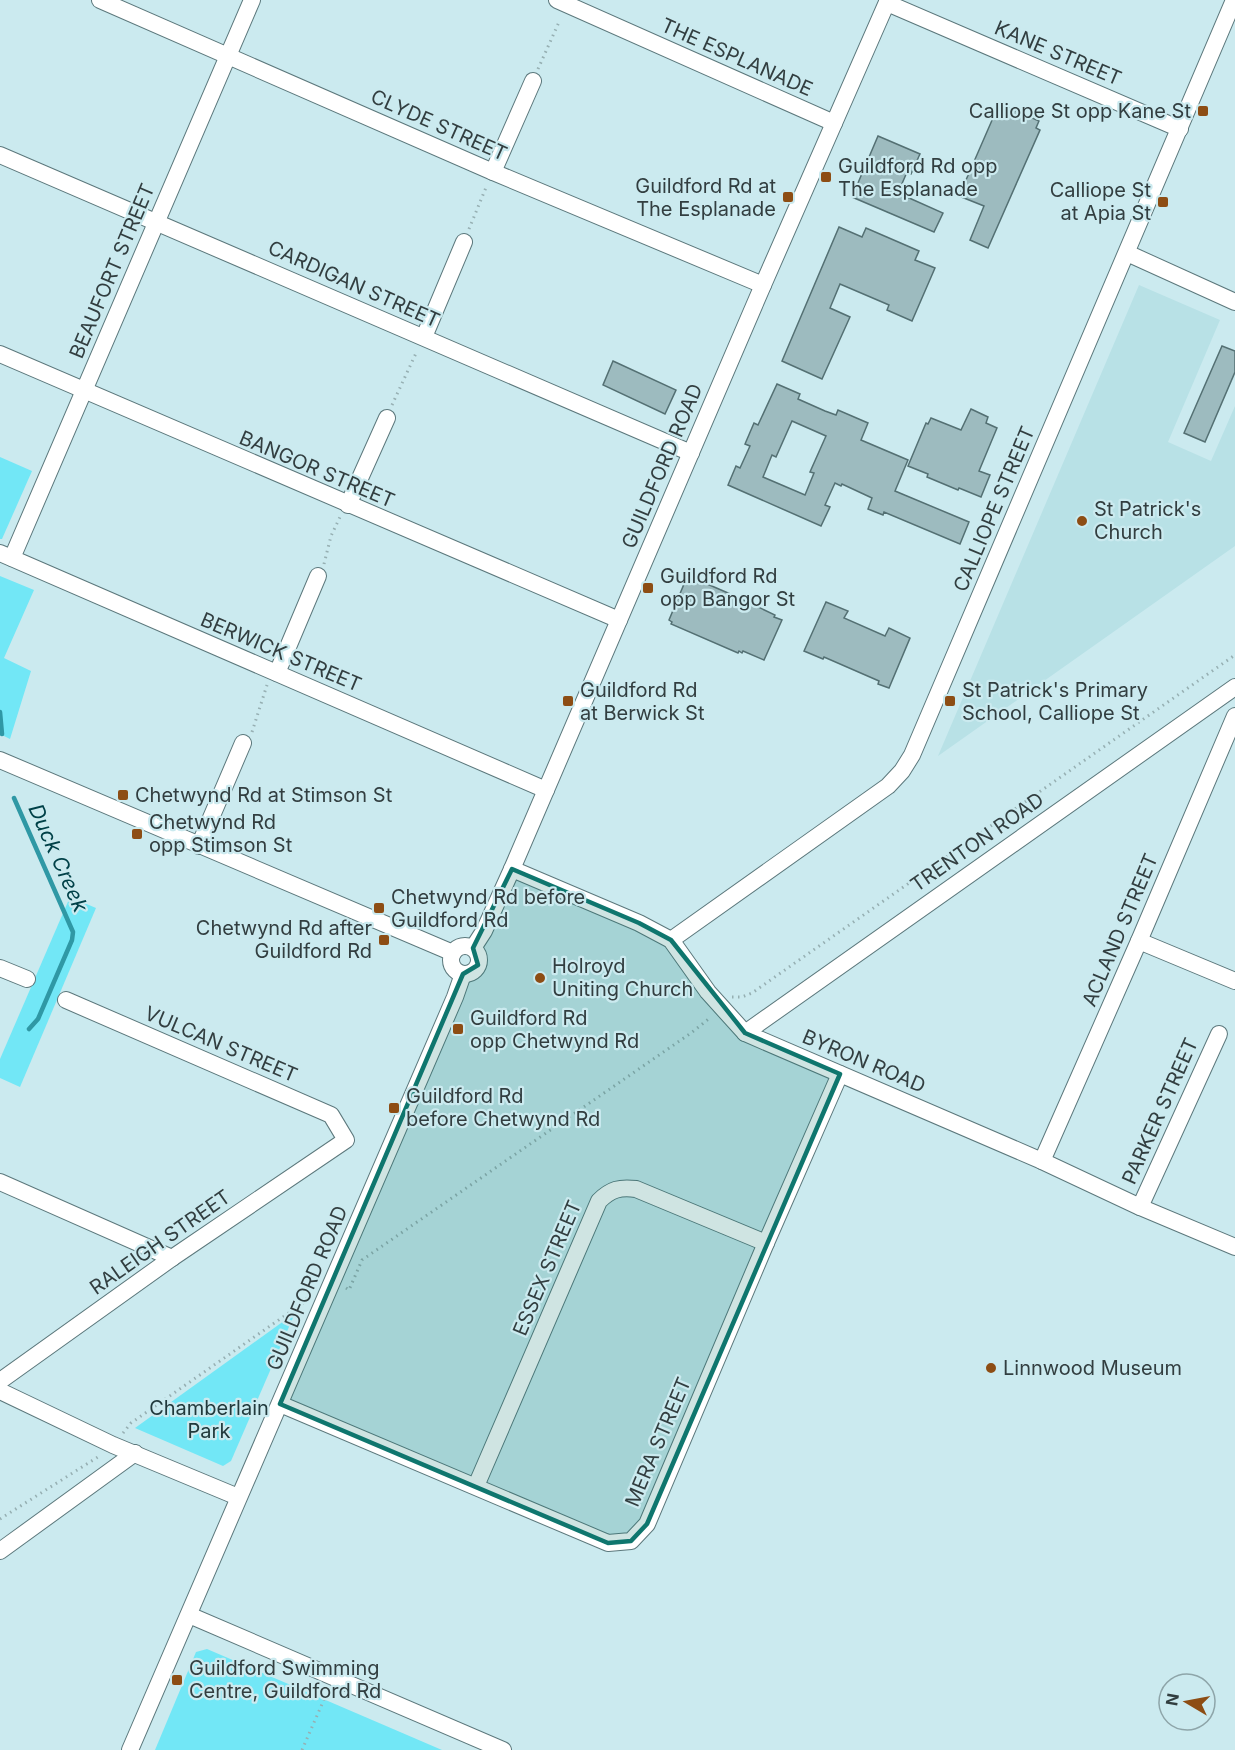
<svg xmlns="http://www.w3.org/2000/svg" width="1235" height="1750" font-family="Inter,sans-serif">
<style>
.built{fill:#b8e1e6}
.green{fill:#72e7f6}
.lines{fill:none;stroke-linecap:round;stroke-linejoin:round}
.stream{stroke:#2f98a5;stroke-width:4.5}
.building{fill:#9dbbbf;stroke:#547073;stroke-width:1.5;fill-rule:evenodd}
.minor-casing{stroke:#5c787c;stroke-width:18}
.path{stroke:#96afb2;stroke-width:3;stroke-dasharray:1.5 4.5;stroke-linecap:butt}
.minor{stroke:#fff;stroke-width:16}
.marked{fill:#0f766e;fill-opacity:0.2;stroke:#0f766e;stroke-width:4.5;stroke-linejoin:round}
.poi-dot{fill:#8d4d14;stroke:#cbeaef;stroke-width:2}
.labels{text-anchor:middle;stroke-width:4.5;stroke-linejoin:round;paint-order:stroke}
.street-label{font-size:20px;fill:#323e40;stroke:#cbeaef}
.poi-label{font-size:20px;fill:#323e40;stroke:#cbeaef;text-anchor:start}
.park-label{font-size:20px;fill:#21393c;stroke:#cbeaef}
.water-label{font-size:21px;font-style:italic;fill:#004148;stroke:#cbeaef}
</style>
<rect width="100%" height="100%" fill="#cbeaef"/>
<polygon class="built" points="1139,285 1220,320 1168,442 1211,461 1235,406 1235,546 938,756"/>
<g class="green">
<polygon points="0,457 32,471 2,539 0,539"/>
<polygon points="0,576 34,590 4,658 31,671 10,739 0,734"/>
<polygon points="70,897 96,908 20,1087 0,1078 0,1059"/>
<polygon points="295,1313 231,1461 223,1466 135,1428"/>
<polygon points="207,1649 442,1750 155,1750 196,1652"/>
</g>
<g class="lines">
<g class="stream">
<polyline points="0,712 2,734"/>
<polyline points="14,798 73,932 72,940 38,1019 29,1029"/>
</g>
</g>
<g class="building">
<polygon points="1003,105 1039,121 1036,128 1040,130 988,248 970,240 984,206 959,196 996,111 999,113"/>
<polygon points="878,136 920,154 911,174 907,172 898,193 943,213 934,232 852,197"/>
<polygon points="839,227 862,237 866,228 919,251 915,260 935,268 912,321 887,310 889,305 840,284 830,308 850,317 822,379 782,361"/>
<polygon points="1222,346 1235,351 1235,372 1205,442 1184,433"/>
<polygon points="613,361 676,390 665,414 603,385"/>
<path d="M777 384 800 394 798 399 825 411 836 415 838 410 868 423 861 440 908 460 895 491 969 522 960 544 884 512 883 515 868 509 872 498 842 484 841 486 835 483 825 505 830 507 821 526 728 485 736 466 740 468 750 446 745 444 754 423 758 425ZM792 421 826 436 810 472 814 473 805 495 763 477 772 455 776 457Z"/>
<polygon points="971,409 988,417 986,423 997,428 979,471 990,475 981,497 959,488 958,490 927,477 928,474 908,466 926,423 928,424 931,418 961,430"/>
<polygon points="687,577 690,579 691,577 735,596 775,615 774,617 782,620 764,660 743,651 742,653 739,651 738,653 671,624 672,622 669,620"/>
<polygon points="826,602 848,611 844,618 885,636 889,628 910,638 889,688 878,684 879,681 824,657 823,659 804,651"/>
</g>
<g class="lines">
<g class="minor-casing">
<g id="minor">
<polyline points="100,0 493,172 763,285"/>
<polyline points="557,0 834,123"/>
<polyline points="887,3 1180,129"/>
<polyline points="0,155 691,453"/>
<polyline points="493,172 533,81"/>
<polyline points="1127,253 1235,302"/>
<polyline points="424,337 464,242"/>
<polyline points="0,354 619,620"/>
<polyline points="348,505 387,418"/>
<polyline points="0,553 546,790"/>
<polyline points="12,558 252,0"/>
<polyline points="277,673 318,576"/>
<polyline points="0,760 453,953"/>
<polyline points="199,846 243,743"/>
<polyline points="512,869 639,923 671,940 708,992 745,1033 1042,1161 1140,1207 1235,1247"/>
<polyline points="671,940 888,786 902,771 912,755 1234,0"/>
<polyline points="1139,941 1235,981"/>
<circle cx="465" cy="960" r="14"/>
<polyline points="473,948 484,931 512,869 763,285 888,0"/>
<polyline points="0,968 27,979"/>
<polyline points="745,1033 1235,687"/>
<polyline points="1042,1161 1139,941 1235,716"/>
<polyline points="0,1182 172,1258"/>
<polyline points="1140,1207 1219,1034"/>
<polyline points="0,1381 172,1258 346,1140 331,1115 66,1000"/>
<polyline points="0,1391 113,1445 238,1497"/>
<polyline points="280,1404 608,1543 631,1541 647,1524 766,1243 840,1074"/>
<path d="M476 1486 599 1201C611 1189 620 1187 636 1189L766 1243"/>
<polyline points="0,1551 135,1453"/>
<polyline points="189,1615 503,1750"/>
<polyline points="130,1750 455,997 463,974"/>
</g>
</g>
<g class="path">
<polyline points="538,69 559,22"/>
<polyline points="469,229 487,185"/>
<polyline points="392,405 417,351"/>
<polyline points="324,564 331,536 340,517"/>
<polyline points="252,732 267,685"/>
<polyline points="732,997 742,997 752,993 1235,655"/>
<polyline points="346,1288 349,1290 362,1260 691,1033 711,1017"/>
<polyline points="123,1433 131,1423 303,1303 308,1297"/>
<polyline points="0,1519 101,1455"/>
<polyline points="302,1750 326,1695"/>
</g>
<use href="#minor" class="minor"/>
</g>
<path class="marked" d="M512 869 639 923 671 940 745 1033 840 1074 647 1524 631 1541 608 1543 280 1404 463 974 478 965 473 948Z"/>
<g class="poi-dot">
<rect x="1197" y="105" width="12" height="12" rx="3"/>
<rect x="820" y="171" width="12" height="12" rx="3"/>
<rect x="782" y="191" width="12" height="12" rx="3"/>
<rect x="1157" y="196" width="12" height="12" rx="3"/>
<circle cx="1082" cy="521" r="6"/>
<rect x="642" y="582" width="12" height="12" rx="3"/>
<rect x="562" y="695" width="12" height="12" rx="3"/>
<rect x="944" y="695" width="12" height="12" rx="3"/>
<rect x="117" y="789" width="12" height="12" rx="3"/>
<rect x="131" y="828" width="12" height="12" rx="3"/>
<rect x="373" y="902" width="12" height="12" rx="3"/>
<rect x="378" y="934" width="12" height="12" rx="3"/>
<circle cx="540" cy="978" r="6"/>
<rect x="452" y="1023" width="12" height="12" rx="3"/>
<rect x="388" y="1102" width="12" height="12" rx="3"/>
<circle cx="991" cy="1368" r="6"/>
<rect x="171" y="1674" width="12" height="12" rx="3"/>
</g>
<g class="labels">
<g class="street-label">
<text transform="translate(1058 53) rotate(23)" y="7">KANE STREET</text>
<text transform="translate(737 57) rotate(24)" y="7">THE ESPLANADE</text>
<text transform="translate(439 125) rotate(24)" y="7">CLYDE STREET</text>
<text transform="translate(112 271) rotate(-67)" y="7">BEAUFORT STREET</text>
<text transform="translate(354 284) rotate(24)" y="7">CARDIGAN STREET</text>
<text transform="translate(662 466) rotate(-67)" y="7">GUILDFORD ROAD</text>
<text transform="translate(317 469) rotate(23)" y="7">BANGOR STREET</text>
<text transform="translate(994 509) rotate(-67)" y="7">CALLIOPE STREET</text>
<text transform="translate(281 652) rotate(23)" y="7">BERWICK STREET</text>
<text transform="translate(977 842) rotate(-35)" y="7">TRENTON ROAD</text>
<text transform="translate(1120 930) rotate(-67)" y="7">ACLAND STREET</text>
<text transform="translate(221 1044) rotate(23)" y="7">VULCAN STREET</text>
<text transform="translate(864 1061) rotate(23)" y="7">BYRON ROAD</text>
<text transform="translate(1160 1111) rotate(-66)" y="7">PARKER STREET</text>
<text transform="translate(160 1242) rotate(-35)" y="7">RALEIGH STREET</text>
<text transform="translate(547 1268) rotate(-67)" y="7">ESSEX STREET</text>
<text transform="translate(307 1288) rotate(-67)" y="7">GUILDFORD ROAD</text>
<text transform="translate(658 1442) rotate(-67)" y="7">MERA STREET</text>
</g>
<g class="poi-label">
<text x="1191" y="118" text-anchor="end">Calliope St opp Kane St</text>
<text x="838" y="173">Guildford Rd opp<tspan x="838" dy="23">The Esplanade</tspan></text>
<text x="776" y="193" text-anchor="end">Guildford Rd at<tspan x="776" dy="23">The Esplanade</tspan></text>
<text x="1151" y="197" text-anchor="end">Calliope St<tspan x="1151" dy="23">at Apia St</tspan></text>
<text x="1094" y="516">St Patrick's<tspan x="1094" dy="23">Church</tspan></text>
<text x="660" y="583">Guildford Rd<tspan x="660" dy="23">opp Bangor St</tspan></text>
<text x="580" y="697">Guildford Rd<tspan x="580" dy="23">at Berwick St</tspan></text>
<text x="962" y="697">St Patrick's Primary<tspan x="962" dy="23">School, Calliope St</tspan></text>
<text x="135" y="802">Chetwynd Rd at Stimson St</text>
<text x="149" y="829">Chetwynd Rd<tspan x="149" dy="23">opp Stimson St</tspan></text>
<text x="391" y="904">Chetwynd Rd before<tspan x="391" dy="23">Guildford Rd</tspan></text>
<text x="372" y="935" text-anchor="end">Chetwynd Rd after<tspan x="372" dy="23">Guildford Rd</tspan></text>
<text x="552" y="973">Holroyd<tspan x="552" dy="23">Uniting Church</tspan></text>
<text x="470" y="1025">Guildford Rd<tspan x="470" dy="23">opp Chetwynd Rd</tspan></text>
<text x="406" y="1103">Guildford Rd<tspan x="406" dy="23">before Chetwynd Rd</tspan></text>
<text x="1003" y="1375">Linnwood Museum</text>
<text x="189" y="1675">Guildford Swimming<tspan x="189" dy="23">Centre, Guildford Rd</tspan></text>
</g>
<g class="park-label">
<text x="209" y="1415">Chamberlain<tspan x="209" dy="23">Park</tspan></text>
</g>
<g class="water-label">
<text transform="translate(58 858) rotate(66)" y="7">Duck Creek</text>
</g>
</g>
<g transform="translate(1187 1702) rotate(280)"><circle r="28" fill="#cbeaef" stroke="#8ea5a9" stroke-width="1.5"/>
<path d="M0-4.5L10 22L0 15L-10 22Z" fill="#8d4d14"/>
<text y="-9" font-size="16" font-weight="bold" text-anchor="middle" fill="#323e40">N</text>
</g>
</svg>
